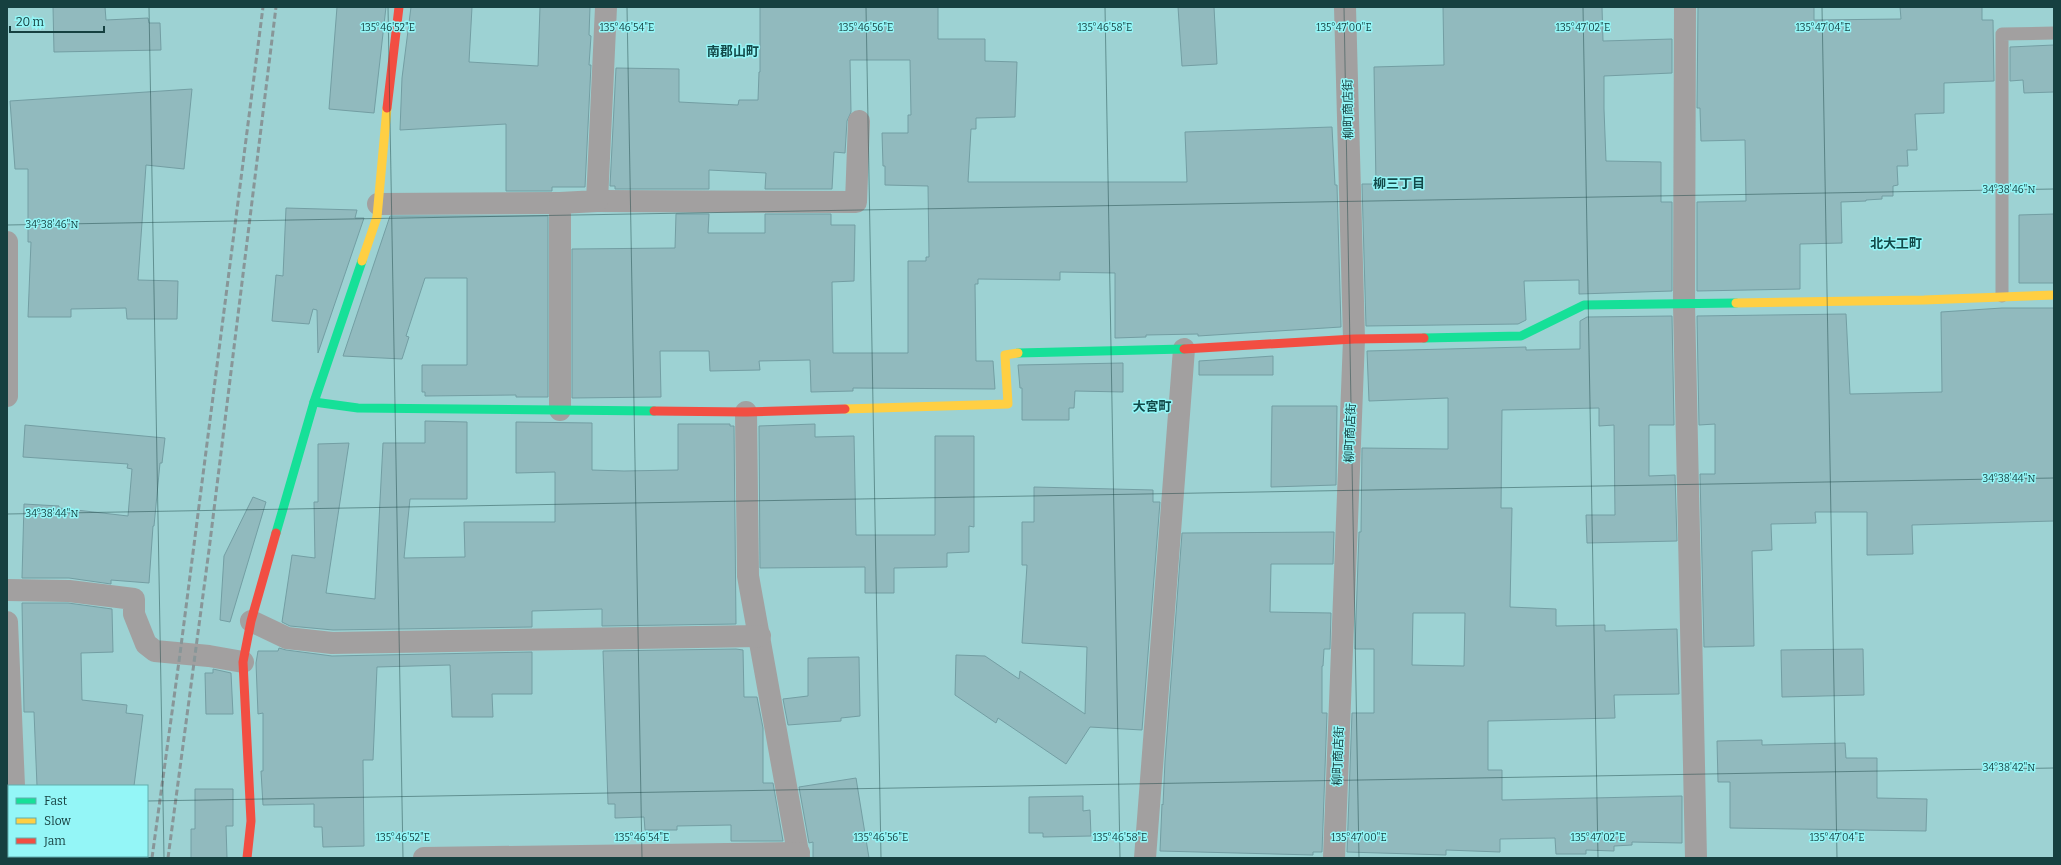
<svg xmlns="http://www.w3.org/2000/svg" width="2061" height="865" font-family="Bitter,'Noto Sans JP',serif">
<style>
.building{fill:#91babe;stroke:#739ea3;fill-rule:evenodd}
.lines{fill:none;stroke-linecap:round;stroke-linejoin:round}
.lane{stroke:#a2a0a0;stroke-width:13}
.street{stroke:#a2a0a0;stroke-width:22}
.fast{stroke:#16e098;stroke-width:9}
.slow{stroke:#ffcf43;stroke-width:9}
.jam{stroke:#f24e42;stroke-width:9}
.rail{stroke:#889698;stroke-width:3;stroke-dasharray:6 3;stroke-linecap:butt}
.ticks{fill:none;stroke:#164040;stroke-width:1;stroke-opacity:0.45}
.labels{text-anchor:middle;stroke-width:3;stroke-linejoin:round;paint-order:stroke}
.street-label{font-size:12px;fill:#164040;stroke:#94f6f7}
.neighbourhood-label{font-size:13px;font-weight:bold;fill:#124949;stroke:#94f6f7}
.ticks-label{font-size:10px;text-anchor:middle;fill:#164040;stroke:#94f6f7;stroke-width:3;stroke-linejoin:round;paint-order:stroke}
</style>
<rect width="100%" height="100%" fill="#9dd2d3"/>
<g class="building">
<polygon points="53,7 105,7 106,20 148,18 149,23 160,23 161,50 54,52"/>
<polygon points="337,7 386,7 374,113 329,109"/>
<polygon points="411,7 472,7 469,62 538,66 540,7 590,7 589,35 591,36 589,65 591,65 585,187 552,187 552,191 506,191 506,124 400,130 402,78"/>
<polygon points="760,7 938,7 938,39 985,39 985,61 1017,62 1015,117 976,118 976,129 971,129 968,182 1187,182 1185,132 1332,127 1335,185 1337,185 1341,327 1198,336 1198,334 1146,335 1146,337 1115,338 1115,273 1060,272 1060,280 978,279 978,284 975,284 976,361 993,361 995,389 853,388 853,391 811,392 810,360 759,361 760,370 710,371 709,351 660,351 661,397 572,398 572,249 675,248 676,214 709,214 708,233 765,233 765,214 831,214 831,225 855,225 854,281 832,282 833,353 908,353 908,261 926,261 926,257 929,257 928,186 885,185 885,166 883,166 882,133 908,133 908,115 911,115 910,60 850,60 851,112 847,121 845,153 834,152 832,189 765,189 766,173 709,170 709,189 615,189 615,186 610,186 616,68 679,69 679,102 738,105 739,100 758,100 759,72 760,72"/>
<polygon points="1178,7 1214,7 1217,64 1182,66"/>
<polygon points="1443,7 1602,7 1603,41 1672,39 1672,73 1604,76 1604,109 1606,161 1661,162 1661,202 1672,202 1672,291 1579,294 1579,280 1524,281 1526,320 1518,324 1366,326 1362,184 1376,184 1374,67 1444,65"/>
<polygon points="1698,7 1814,7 1814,20 1901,19 1900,7 1982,7 1982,20 1993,20 1994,81 1944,83 1944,113 1915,114 1917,150 1907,150 1908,166 1897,166 1898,185 1893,186 1893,196 1882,196 1882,199 1866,200 1866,201 1841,202 1842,243 1800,244 1800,289 1697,291 1697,202 1746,201 1745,140 1701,141 1700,108 1697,108"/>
<polygon points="2054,45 2054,92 2024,93 2023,80 2010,81 2010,47"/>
<polygon points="192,89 184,169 146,165 138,280 178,281 177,319 127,319 126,308 71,309 71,317 28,317 31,242 28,242 28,169 15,169 10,101"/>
<polygon points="286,208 357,210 355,218 364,218 318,353 317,310 313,309 309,324 272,321 276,275 283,276"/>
<polygon points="2054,214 2054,283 2019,283 2019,215"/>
<polygon points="390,216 548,216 548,397 516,397 516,395 425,396 425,392 422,392 422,365 467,365 467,278 425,278 406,336 409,337 402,359 343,356"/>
<polygon points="2002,308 2054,308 2054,521 1912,525 1913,554 1867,555 1867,512 1815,512 1816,523 1771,524 1772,550 1752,551 1754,646 1704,647 1700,474 1715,474 1715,424 1699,425 1697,316 1846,314 1850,394 1942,392 1941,312"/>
<path d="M1672 316 1674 425H1649V476L1675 475 1677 541 1587 543 1586 515H1615L1614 425 1599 426V408L1502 410 1501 508H1512L1510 607 1556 609V626L1605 625V631L1677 629 1679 694 1614 695 1615 718 1488 721V770H1502V800L1682 796V843L1632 842V845L1614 846V851L1586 850V854H1556L1555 838 1500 839V852L1446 850V855L1347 852 1352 713H1374V649H1355L1359 532H1361L1362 448 1448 449V398L1369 401 1367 351 1526 347V350L1580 349V321L1587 317ZM1413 613H1465L1464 666 1412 665Z"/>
<polygon points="1273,356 1273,375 1199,375 1199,361"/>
<polygon points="1123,363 1123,392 1075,391 1074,408 1069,408 1069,420 1022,420 1022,388 1020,388 1018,365"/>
<polygon points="1272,406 1337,406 1336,485 1271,487"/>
<polygon points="425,421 467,422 467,499 410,499 404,558 465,557 464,522 555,522 555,472 516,473 516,422 592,423 592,470 624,471 678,470 678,424 730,424 730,426 734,426 736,624 602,626 602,609 532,611 532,627 333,630 290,626 282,622 292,555 315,558 314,502 318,502 318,444 349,443 326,593 375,599 383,443 425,443"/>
<polygon points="815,424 815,437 854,436 856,535 935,535 935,436 974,436 974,527 969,526 969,552 947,553 947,567 894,568 894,593 865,593 865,567 760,568 759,426"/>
<polygon points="25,425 165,438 162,463 160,463 154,526 153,526 149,583 111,580 111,584 69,578 22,578 24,504 59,506 59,508 128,516 132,469 127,468 128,464 23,457"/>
<polygon points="1034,487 1153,490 1153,502 1160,502 1142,730 1090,727 1066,764 998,718 996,723 955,695 956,655 985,656 1019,679 1020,671 1085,714 1087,647 1022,643 1027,565 1022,565 1022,522 1034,522"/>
<polygon points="253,497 266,502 230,622 220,620 224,556"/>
<polygon points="1334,532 1333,564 1271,564 1270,612 1331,613 1330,649 1324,649 1323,666 1322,666 1322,713 1327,713 1322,852 1313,852 1313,855 1160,851 1162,804 1163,805 1165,761 1182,533"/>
<polygon points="22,603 68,603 112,609 113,652 81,653 82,700 127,705 126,713 143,715 134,786 37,786 34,712 24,712"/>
<polygon points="279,648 286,650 332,656 532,652 532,694 492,694 493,717 452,717 450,665 377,667 373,760 363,760 364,846 323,847 322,827 314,827 314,804 263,805 261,771 263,771 263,713 258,714 256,663 258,651 278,651"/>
<polygon points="736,649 743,650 744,697 757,697 763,728 763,783 773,783 783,841 731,841 731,825 677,826 677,830 645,830 644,817 615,818 615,804 608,804 603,651"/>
<polygon points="1863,649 1864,695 1782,697 1781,650"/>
<polygon points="859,657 860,716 841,718 841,721 788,725 783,699 808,696 808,658"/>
<polygon points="213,669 231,673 233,714 206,714 205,673 213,673"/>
<polygon points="1762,740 1762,745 1845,743 1846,758 1877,758 1877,798 1927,799 1926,831 1730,828 1730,782 1718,782 1717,741"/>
<polygon points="856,778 869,858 813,858 813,842 809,843 799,787"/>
<polygon points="195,789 233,789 233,826 226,826 227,858 191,858 191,829 195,829"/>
<polygon points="1083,796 1083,811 1090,810 1091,836 1043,837 1043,833 1029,833 1029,797"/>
</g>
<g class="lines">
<polyline class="lane" points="2002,296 2002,34 2054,33"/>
<g class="street">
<polyline points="1685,7 1684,304 1696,858"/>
<polyline points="597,201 856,202 859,121"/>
<polyline points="378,204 560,203"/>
<polyline points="7,242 7,396"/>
<polyline points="560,410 560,203 597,201 606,7"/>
<polyline points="746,412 748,576 799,858"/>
<polyline points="7,590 69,591 134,599 134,614 146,644 155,651 209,656 243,662"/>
<polyline points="251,621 287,638 332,643 760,636"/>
<polyline points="7,622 14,786"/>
<polyline points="17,856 17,858"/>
<polyline points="424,858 799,853"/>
<polyline points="1145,858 1184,349"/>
<polyline points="1334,858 1354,339 1345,7"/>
</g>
<g class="fast">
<polyline points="1424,338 1521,336 1584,305 1736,303"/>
<polyline points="1018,353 1184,349"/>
<polyline points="314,402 358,408 654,411"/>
<polyline points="276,533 314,402 362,261"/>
</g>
<g class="slow">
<polyline points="362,261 377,217 387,108"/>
<polyline points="1736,303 1924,300 2054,295"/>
<polyline points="845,409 1008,404 1005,355 1018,353"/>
</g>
<g class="jam">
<polyline points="387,108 399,7"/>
<polyline points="1184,349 1354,339 1424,338"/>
<polyline points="654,411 746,412 845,409"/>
<polyline points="247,858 251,821 243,662 251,621 276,533"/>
</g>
<g class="rail">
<polyline points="152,858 180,654 263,7"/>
<polyline points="168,858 209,550 276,7"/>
</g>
</g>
<path class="ticks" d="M149 7 164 858M388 7 403 858M627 7 642 858M866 7 881 858M1105 7 1120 858M1344 7 1359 858M1583 7 1598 858M1822 7 1837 858M7 225 2054 189M7 514 2054 478M147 801 2054 768M7 803H9"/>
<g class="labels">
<g class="street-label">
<text transform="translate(1348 109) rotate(-91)" y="4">柳町商店街</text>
<text transform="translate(1350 433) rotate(-88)" y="4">柳町商店街</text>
<text transform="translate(1338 756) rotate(-88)" y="4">柳町商店街</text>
</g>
<g class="neighbourhood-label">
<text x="733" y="56">南郡山町</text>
<text x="1399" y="188">柳三丁目</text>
<text x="1896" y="248">北大工町</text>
<text x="1152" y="411">大宮町</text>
</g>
</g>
<g class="ticks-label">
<text x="388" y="31">135°46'52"E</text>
<text x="627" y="31">135°46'54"E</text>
<text x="866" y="31">135°46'56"E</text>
<text x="1105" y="31">135°46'58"E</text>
<text x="1344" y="31">135°47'00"E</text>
<text x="1583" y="31">135°47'02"E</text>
<text x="1823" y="31">135°47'04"E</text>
<text x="2009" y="193">34°38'46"N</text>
<text x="52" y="228">34°38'46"N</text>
<text x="2009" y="482">34°38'44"N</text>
<text x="52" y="517">34°38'44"N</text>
<text x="2009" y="771">34°38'42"N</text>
<text x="403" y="841">135°46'52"E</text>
<text x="642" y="841">135°46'54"E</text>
<text x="881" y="841">135°46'56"E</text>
<text x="1120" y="841">135°46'58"E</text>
<text x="1359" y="841">135°47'00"E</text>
<text x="1598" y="841">135°47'02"E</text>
<text x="1837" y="841">135°47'04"E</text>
</g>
<rect width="2061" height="865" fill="none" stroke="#164040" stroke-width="16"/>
<rect x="8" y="785" width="140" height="72" fill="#94f6f7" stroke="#62adae"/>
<rect x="16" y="798" width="20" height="6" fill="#16e098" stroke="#62adae"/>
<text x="44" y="805" font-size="12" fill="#164040">Fast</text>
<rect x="16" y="818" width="20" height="6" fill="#ffcf43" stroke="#62adae"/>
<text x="44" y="825" font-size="12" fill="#164040">Slow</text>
<rect x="16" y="838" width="20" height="6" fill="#f24e42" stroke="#62adae"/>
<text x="44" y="845" font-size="12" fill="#164040">Jam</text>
<path d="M10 26v6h94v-6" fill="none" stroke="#164040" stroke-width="2"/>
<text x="16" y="26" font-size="12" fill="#164040" stroke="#94f6f7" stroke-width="3" paint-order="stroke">20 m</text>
</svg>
